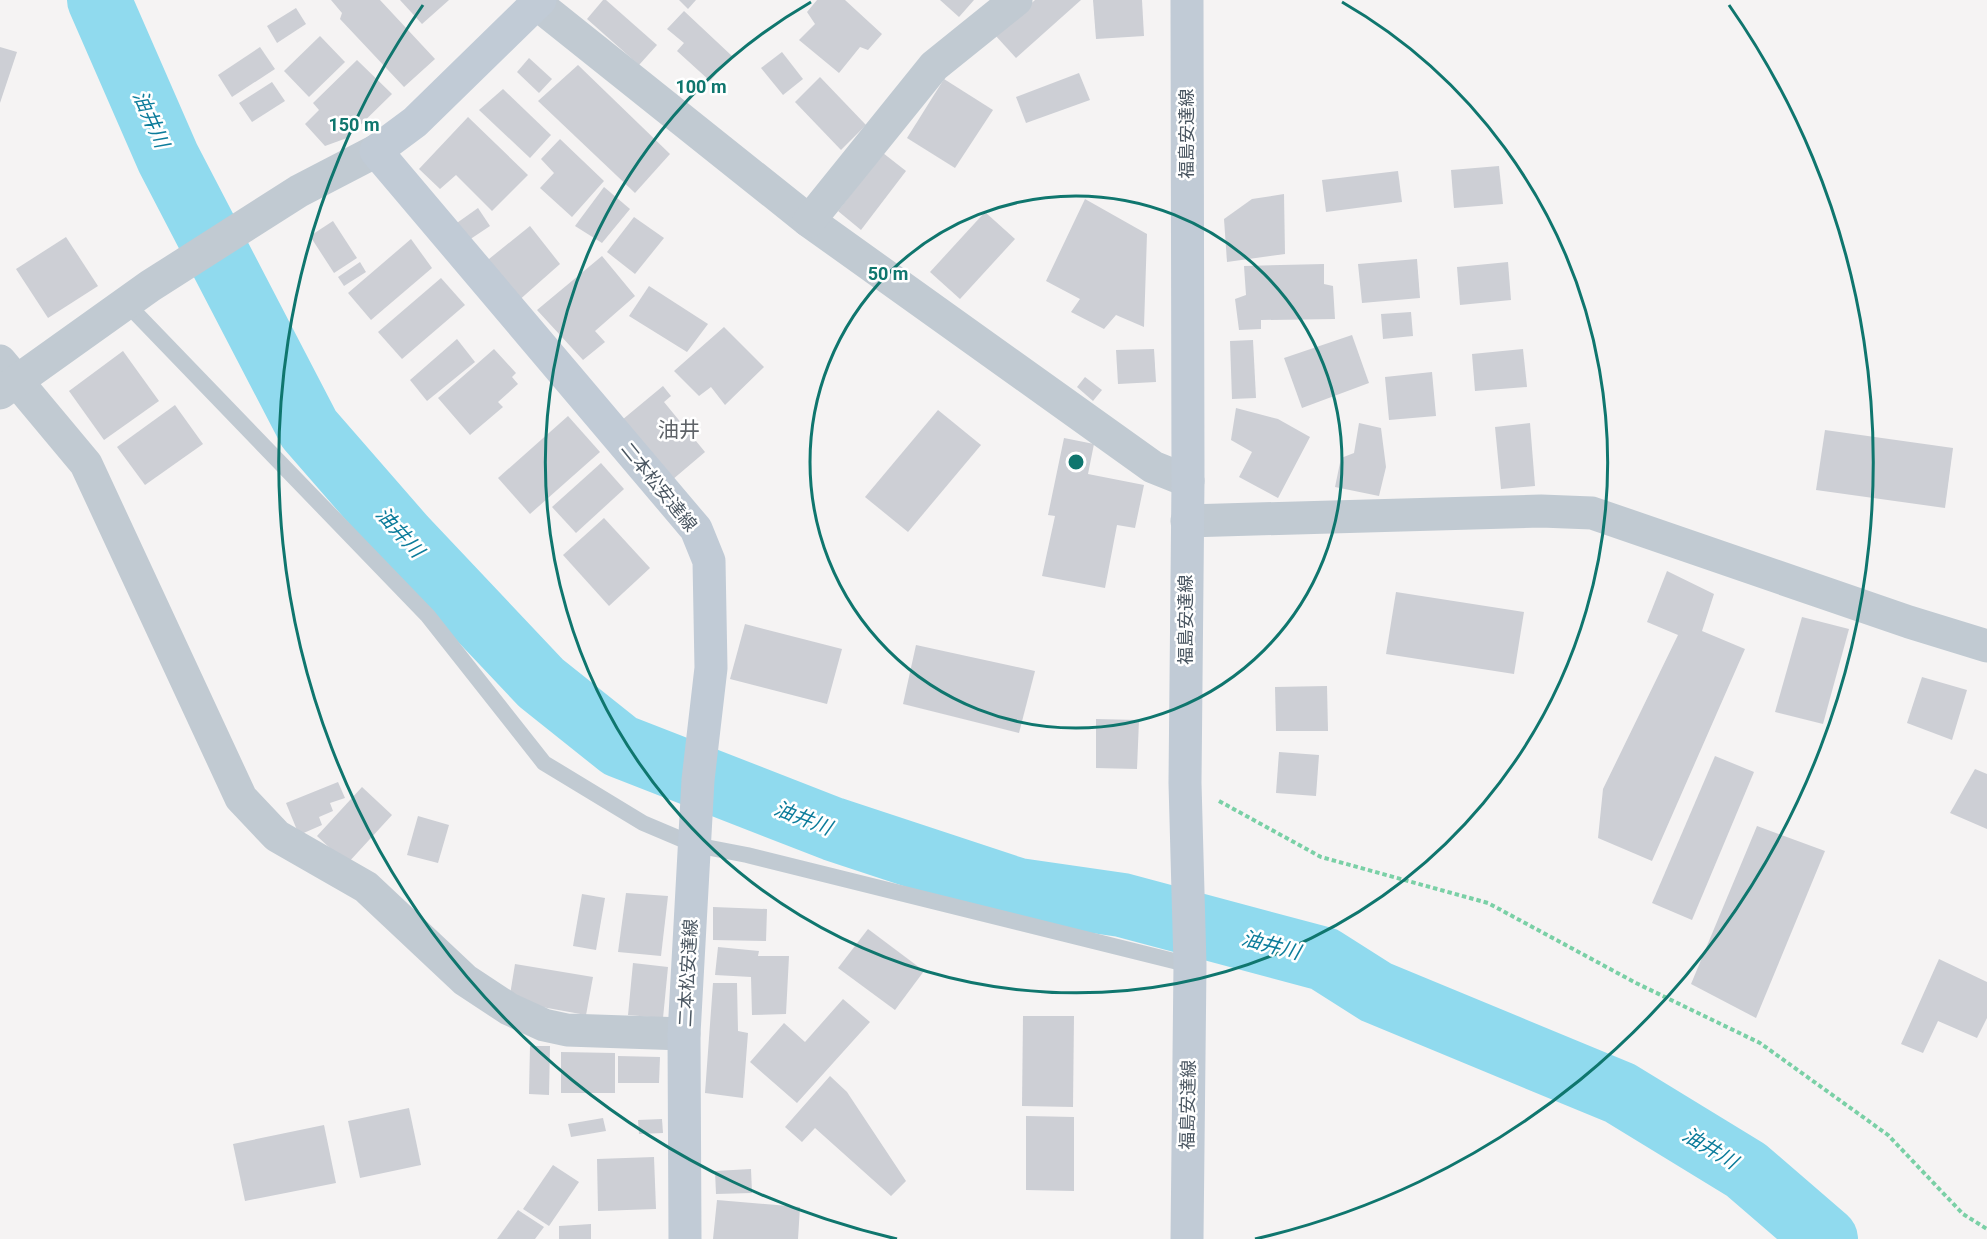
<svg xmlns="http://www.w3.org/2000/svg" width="1987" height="1239" font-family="Roboto,'Noto Sans JP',sans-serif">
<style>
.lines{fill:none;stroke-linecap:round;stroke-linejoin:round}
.river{stroke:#90daee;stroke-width:64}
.building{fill:#cdcfd5}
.path{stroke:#7ad0a6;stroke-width:4;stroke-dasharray:4.5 3;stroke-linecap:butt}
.service{stroke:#c1cad2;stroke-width:16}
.minor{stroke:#c1cad2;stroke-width:33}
.tertiary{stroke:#c1cad2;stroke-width:33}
.secondary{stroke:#c1cbd6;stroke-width:33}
.ring{fill:none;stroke:#0f766e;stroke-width:3}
.labels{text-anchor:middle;stroke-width:5;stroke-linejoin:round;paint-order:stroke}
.street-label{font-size:18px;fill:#4a5661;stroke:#fff}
.water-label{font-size:20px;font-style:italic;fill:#0c7c9b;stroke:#fff}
.quarter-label{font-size:21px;fill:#5f6368;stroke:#fff}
.centre{fill:#0f766e;stroke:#fff;stroke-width:3}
.ring-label{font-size:18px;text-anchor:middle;font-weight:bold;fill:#0f766e;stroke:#fff;stroke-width:5;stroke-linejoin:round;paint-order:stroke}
</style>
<rect width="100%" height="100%" fill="#f5f3f3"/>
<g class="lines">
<polyline class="river" points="99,0 168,158 309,429 404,538 541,683 620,746 833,829 1018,890 1122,905 1324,959 1376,992 1620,1093 1746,1170 1826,1239"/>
</g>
<g class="building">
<polygon points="331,0 380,0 435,59 404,87 340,19 342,13"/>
<polygon points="400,0 449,0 422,24"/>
<polygon points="603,0 606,0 657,45 639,65 587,19"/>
<polygon points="679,0 696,0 688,9"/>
<polygon points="817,0 845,0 882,34 868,50 860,47 839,73 799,40 815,24 807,12"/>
<polygon points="940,0 974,0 959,17"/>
<polygon points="1035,0 1081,0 1016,58 995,35"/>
<polygon points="1093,0 1142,0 1144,36 1096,39"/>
<polygon points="296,8 306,24 277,43 267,26"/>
<polygon points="684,11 732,56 710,81 677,51 684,43 667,29"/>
<polygon points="320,36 345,62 309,97 284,71"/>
<polygon points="0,47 17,52 0,103"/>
<polygon points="260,47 275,69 232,97 218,75"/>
<polygon points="782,52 803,79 783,95 761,68"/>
<polygon points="529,58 552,79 539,93 517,72"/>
<polygon points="357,60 392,94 347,138 325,146 305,124 319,110 313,103"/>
<polygon points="578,65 670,154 635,193 538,101"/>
<polygon points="1079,73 1090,100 1026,123 1016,97"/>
<polygon points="820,77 866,125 841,150 795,102"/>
<polygon points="944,79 993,110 955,168 907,138"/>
<polygon points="272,82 285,101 252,122 239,103"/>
<polygon points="503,89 551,135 530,158 479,110"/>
<polygon points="468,117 528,175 492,211 456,175 440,189 419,169"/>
<polygon points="560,139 604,181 572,217 540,188 554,173 541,159"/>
<polygon points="883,153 906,171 861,230 838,211"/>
<polygon points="1499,166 1503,204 1454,208 1451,170"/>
<polygon points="1398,171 1402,202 1326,212 1322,180"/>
<polygon points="604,187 630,209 602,243 575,226"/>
<polygon points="1284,194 1285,254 1227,262 1224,219 1252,199"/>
<polygon points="1085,199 1147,234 1144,327 1116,315 1104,329 1071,312 1080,299 1046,281"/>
<polygon points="478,208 490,226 466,242 454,225"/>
<polygon points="985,212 1015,239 960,299 930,272"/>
<polygon points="634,217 664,238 635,274 607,252"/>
<polygon points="333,221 357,258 334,273 310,236"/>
<polygon points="530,226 560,264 517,302 484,263"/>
<polygon points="66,237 98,286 48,318 16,269"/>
<polygon points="411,239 432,268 371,320 348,293"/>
<polygon points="602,256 635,296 595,331 605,342 583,360 537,310"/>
<polygon points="1417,259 1420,298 1362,303 1358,264"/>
<polygon points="360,262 366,272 344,286 338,277"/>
<polygon points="1508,262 1511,300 1460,305 1457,267"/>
<polygon points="1324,264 1324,284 1333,286 1335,319 1261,320 1261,329 1239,330 1235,299 1246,295 1244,266"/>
<polygon points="441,278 465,305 402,359 378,332"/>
<polygon points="649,286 708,324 687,352 629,316"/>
<polygon points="1411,312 1413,336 1383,339 1381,314"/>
<polygon points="724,327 764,367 725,405 711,387 699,396 674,371"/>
<polygon points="1352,335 1369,383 1302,408 1284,358"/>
<polygon points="457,339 475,362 427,401 410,380"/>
<polygon points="1253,340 1256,398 1232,399 1230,341"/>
<polygon points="494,349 516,373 512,377 518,384 498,402 503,407 470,435 438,398"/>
<polygon points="1154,349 1156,382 1118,384 1116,350"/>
<polygon points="1523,349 1527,387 1475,391 1472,354"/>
<polygon points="123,351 159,401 104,440 69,391"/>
<polygon points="1432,372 1436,416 1389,420 1385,377"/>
<polygon points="1085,377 1102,390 1093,401 1077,387"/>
<polygon points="663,386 671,396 664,402 705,452 672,480 622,420"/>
<polygon points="175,405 203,444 145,485 117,447"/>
<polygon points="1236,408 1278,419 1310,437 1278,498 1239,477 1252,452 1231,440"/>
<polygon points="938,410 981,445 908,532 865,497"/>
<polygon points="568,416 600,452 530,514 498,478"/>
<polygon points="1359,423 1381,428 1386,467 1379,496 1335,487 1341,458 1354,453"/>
<polygon points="1530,423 1535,486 1501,489 1495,427"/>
<polygon points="1825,430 1953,448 1945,508 1816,490"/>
<polygon points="1064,438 1094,444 1088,474 1144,485 1135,528 1117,525 1105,588 1042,576 1055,516 1048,515"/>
<polygon points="601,463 624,489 576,533 552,507"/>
<polygon points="604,518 650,568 609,606 563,555"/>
<polygon points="1667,571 1714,594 1702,631 1745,649 1652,861 1598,838 1603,789 1678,635 1647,622"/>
<polygon points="1396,592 1524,612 1514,674 1386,654"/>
<polygon points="1802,617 1849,629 1823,724 1775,712"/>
<polygon points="745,624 842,649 827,704 730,679"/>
<polygon points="916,645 1035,671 1019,733 903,704"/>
<polygon points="1922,677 1967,690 1952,740 1907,723"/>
<polygon points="1327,686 1328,731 1276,731 1275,687"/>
<polygon points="1096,719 1139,720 1137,769 1096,768"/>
<polygon points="1279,752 1319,755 1316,796 1276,793"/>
<polygon points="1715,756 1754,772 1692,920 1652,903"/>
<polygon points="1975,769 1987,774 1987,829 1950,813"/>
<polygon points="338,782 345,798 330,803 333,811 319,817 322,825 299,835 286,803"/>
<polygon points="362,787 392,815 347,864 317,836"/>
<polygon points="418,816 449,825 438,863 407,855"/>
<polygon points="1757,826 1825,851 1756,1018 1691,984"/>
<polygon points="626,893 668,896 661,956 618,952"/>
<polygon points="582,894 605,898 596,950 573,946"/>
<polygon points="713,907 767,909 766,941 713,940"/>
<polygon points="868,929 924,971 895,1010 838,968"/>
<polygon points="718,947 759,951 758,956 789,956 786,1014 752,1015 751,977 715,975"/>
<polygon points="1939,959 1987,982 1987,1018 1977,1038 1938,1021 1923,1053 1901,1044"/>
<polygon points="633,963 668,967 663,1018 628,1015"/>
<polygon points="515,964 593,977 586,1015 509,1001"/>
<polygon points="713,983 737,983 738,1031 748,1033 743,1098 705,1093"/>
<polygon points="843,999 870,1022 797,1103 750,1062 784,1023 805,1042"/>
<polygon points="1023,1016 1074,1016 1073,1107 1022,1106"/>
<polygon points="530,1046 550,1046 549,1095 529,1094"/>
<polygon points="561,1052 615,1053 615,1093 561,1093"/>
<polygon points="618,1056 660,1057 659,1083 618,1083"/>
<polygon points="830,1076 847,1092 906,1181 891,1196 815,1128 802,1142 785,1127"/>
<polygon points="409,1108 421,1165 360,1178 348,1121"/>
<polygon points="1026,1116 1074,1117 1074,1191 1026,1190"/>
<polygon points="603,1118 606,1131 571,1137 568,1124"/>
<polygon points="662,1119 663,1133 639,1134 638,1120"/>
<polygon points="324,1125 336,1183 245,1201 233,1144"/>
<polygon points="654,1157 656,1209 598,1211 597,1159"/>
<polygon points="553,1165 579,1182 549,1226 523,1209"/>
<polygon points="751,1169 752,1193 716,1194 715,1171"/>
<polygon points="717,1200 800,1207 798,1239 713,1239"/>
<polygon points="518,1210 544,1227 535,1239 497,1239"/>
<polygon points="591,1224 591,1239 559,1239 559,1226"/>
</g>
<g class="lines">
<polyline class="path" points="1219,801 1321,857 1488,903 1636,983 1760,1043 1888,1135 1963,1214 1987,1229"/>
<polyline class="service" points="126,303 428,616 544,763 643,823 695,845 747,855 1190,965"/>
<g class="minor">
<polyline points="536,3 809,221 1153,467 1188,481"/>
<polyline points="809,221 934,66 1016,0"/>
<polyline points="0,361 86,464 241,798 277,836 366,887 465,980 509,1009 544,1025 567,1030 684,1034"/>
</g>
<g class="tertiary">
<polyline points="0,393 150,286 299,191 376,151"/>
<polyline points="1187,521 1541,511 1592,513 1909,622 1987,646"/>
</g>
<g class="secondary">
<polyline points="540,0 415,122 376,151 696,529 709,561 711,668 698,780 684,1034 685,1239"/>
<polyline points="1187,1239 1190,965 1185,783 1188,481 1187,0"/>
</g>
</g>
<g class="ring">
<circle cx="1076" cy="462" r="266"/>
<path d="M1342 2A531 531 0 1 1 811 2"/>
<path d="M897 1239A797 797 0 0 1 423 5M1729 5A797 797 0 0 1 1255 1239"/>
</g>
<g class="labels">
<g class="street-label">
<text transform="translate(1187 134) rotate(-90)" y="6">福島安達線</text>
<text transform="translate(659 487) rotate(51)" y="6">二本松安達線</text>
<text transform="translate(1186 620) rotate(-90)" y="6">福島安達線</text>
<text transform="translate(688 973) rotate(-87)" y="6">二本松安達線</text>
<text transform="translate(1188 1105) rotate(-89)" y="6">福島安達線</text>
</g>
<g class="water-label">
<text transform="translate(151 119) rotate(66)" y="7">油井川</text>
<text transform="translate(400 532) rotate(48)" y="7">油井川</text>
<text transform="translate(803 818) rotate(21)" y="7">油井川</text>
<text transform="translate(1271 945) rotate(15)" y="7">油井川</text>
<text transform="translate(1710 1148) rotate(31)" y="7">油井川</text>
</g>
<g class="quarter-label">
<text x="679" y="437">油井</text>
</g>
</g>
<circle cx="1076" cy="462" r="9" class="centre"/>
<g class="ring-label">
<text x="701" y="93">100 m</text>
<text x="354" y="131">150 m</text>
<text x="888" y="280">50 m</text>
</g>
</svg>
